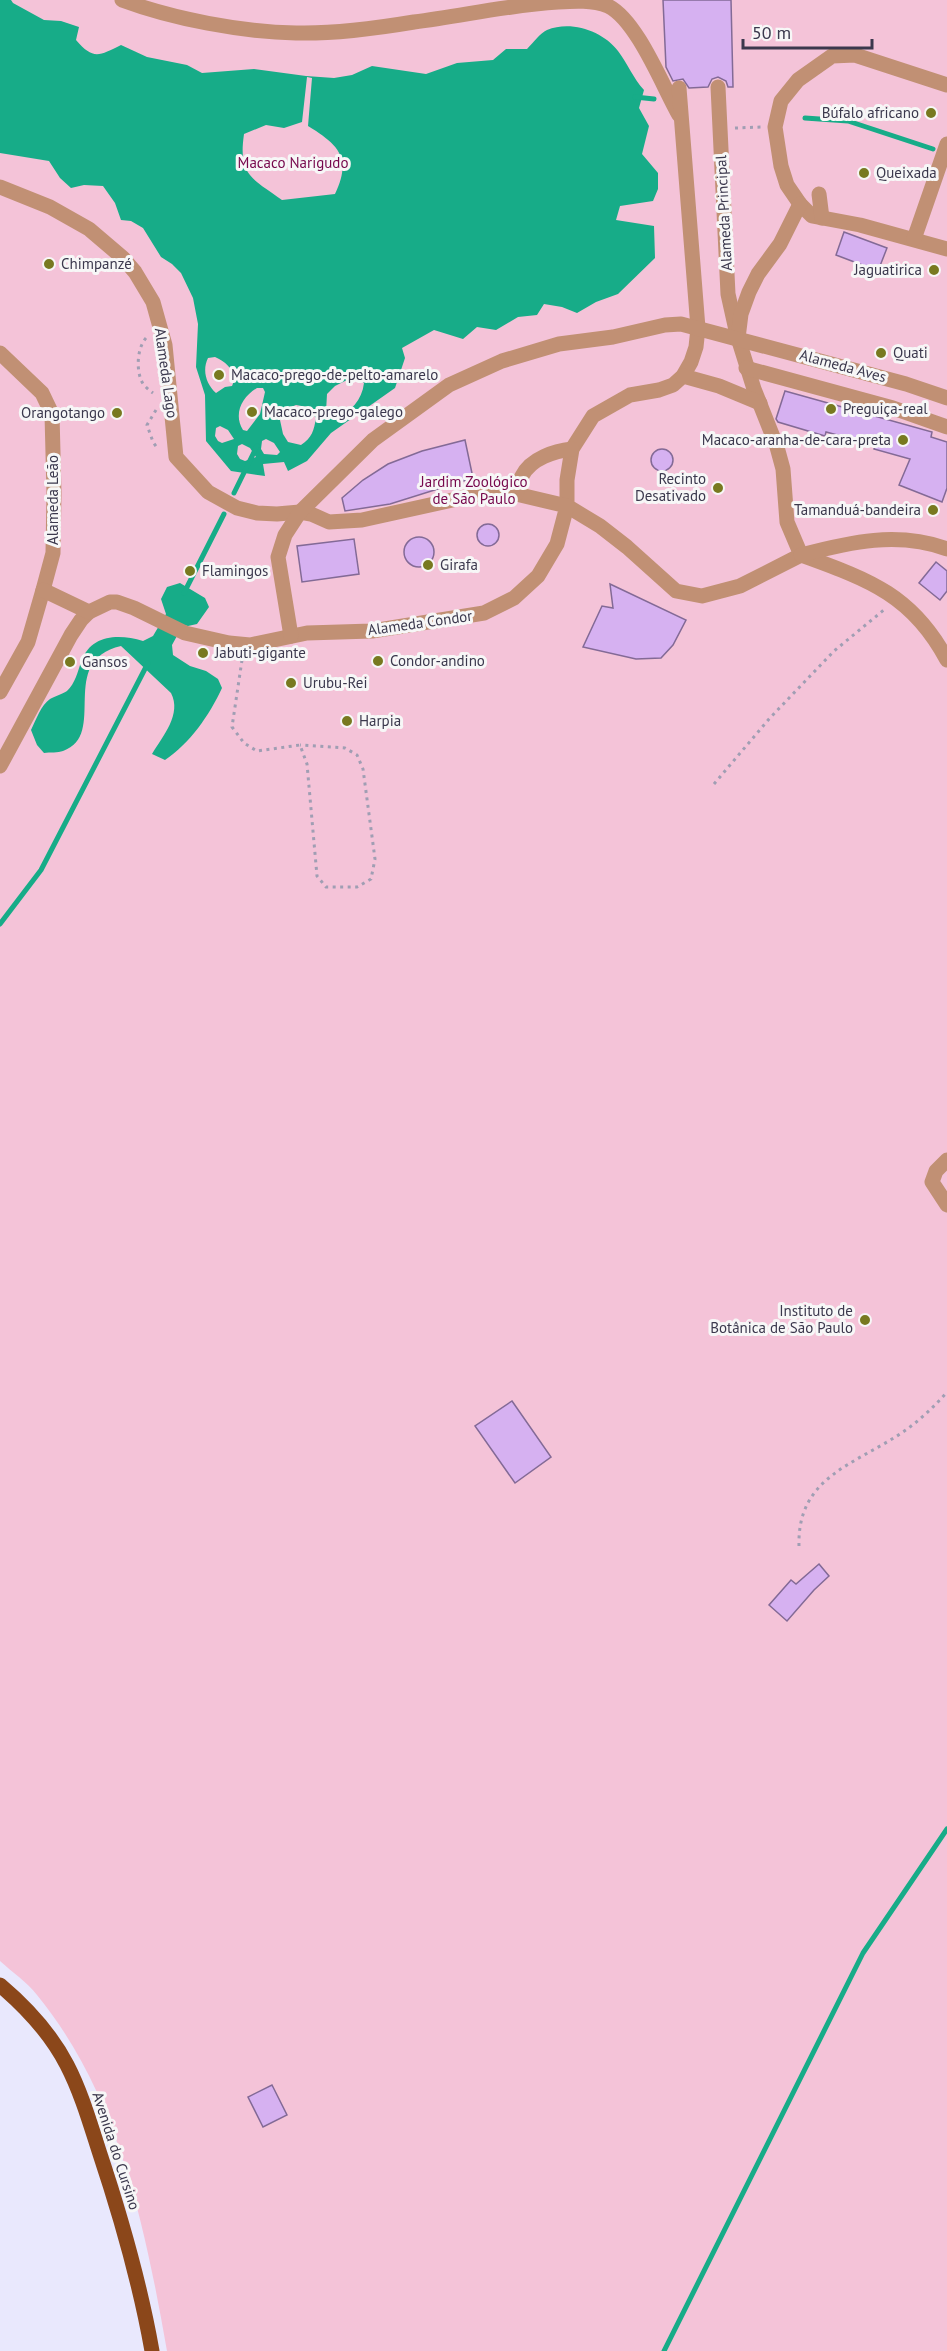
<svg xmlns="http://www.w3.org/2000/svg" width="947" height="2351" font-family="'PT Sans',sans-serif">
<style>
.green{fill:#f4c3d8}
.water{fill:#17ac88;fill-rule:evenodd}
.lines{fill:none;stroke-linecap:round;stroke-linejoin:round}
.stream{stroke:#17ac88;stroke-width:5}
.building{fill:#d6b1f1;stroke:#836a96;stroke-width:1.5}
.path{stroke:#a09eb3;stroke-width:3;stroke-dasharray:3 4.5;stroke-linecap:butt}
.minor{stroke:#c19074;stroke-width:15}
.major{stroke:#8b471a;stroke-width:15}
.poi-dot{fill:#787920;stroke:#f7f7f7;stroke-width:2}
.labels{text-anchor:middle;stroke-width:6;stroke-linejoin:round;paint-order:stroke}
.poi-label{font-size:15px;fill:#3b384d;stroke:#f7f7f7;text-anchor:start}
.park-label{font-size:15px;fill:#76074c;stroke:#f7f7f7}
.street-label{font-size:15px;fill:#3b384d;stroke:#f7f7f7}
</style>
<rect width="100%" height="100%" fill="#e9e8fd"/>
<path class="green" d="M0 0H947V2351H167C145 2227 119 2095 37 1995 27 1982 12 1972 0 1961Z"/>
<g class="water">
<path d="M0 0H11L13 3 44 20 61 21 79 27 76 40C93 60 99 56 121 45L147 57 187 65 202 73 254 69 306 76 334 78 352 75 372 66 426 74 457 63 493 60 506 49H527C533 43 540 33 547 30 571 20 603 31 618 51 628 64 633 78 644 90L639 108 649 126 642 154 658 173V189L653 201 620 206 616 220 654 226 655 258 618 294 596 302 577 313 562 307 544 304 537 315 518 317 496 330 477 327 463 339 434 330 402 348 405 358 395 388 331 433 307 461 288 471 284 462 263 464 265 476 231 471 206 441 205 395 196 367 198 324 193 298 181 273 172 264 161 257 143 228 131 221 121 220 115 203 103 186 84 185 71 188 60 178 49 161 0 153ZM307 77 312 78 308 126C339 145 352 158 335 194L282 200C252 178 238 176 244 134L266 125 284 128 302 122ZM215 357C227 362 238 373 232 386L225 387 216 393C206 384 202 370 208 358ZM349 379H359L364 383C362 400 351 412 335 418L326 412 327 394 335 386ZM257 388H263L265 392 260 414 247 431 243 430C233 414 242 397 257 388ZM296 405 307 407 316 418C314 430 312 438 301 445L288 442 283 434 280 420 286 409ZM220 426 228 430 234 439 222 443 218 441 215 436 216 428ZM266 439 274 443 280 452 277 455 264 454 261 449 262 441ZM242 444 250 448 256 457 245 461 240 459 237 454 238 446Z"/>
<path d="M180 583 205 598 209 607 197 624 188 626 183 625 172 645 173 655 190 666 206 671 218 679 222 688C209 716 190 743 165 760L152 754C163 736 182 714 171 693L121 646C56 661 109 735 63 751 58 753 50 752 44 753L37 745 31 730C36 720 41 705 50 699 55 696 63 694 67 691 75 684 78 671 81 662 91 634 119 634 143 641L153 636 166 614 161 599 167 587Z"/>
</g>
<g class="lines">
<g class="stream">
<polyline points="635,97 654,99"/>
<polyline points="805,118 848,121 933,149"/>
<polyline points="234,493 257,446"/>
<polyline points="184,593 224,514"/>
<polyline points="0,924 41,870 148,663"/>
<polyline points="664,2351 863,1953 947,1829"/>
</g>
</g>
<g class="building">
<polygon points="663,0 731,0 733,87 728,87 726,81 718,77 712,79 708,87 689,88 683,79 673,81 666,67"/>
<polygon points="844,232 887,248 878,271 836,255"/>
<polygon points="785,391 932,432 931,437 947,442 947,488 942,502 899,485 910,459 874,449 875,445 826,432 825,436 778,422 776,419"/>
<polygon points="465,440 473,478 390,504 345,511 342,498 363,480 388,464 422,451"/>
<circle cx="662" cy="460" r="11"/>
<circle cx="488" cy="535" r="11"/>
<circle cx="419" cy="552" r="15"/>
<polygon points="354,539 359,574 302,582 297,546"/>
<polygon points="936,562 947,571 947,591 940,600 919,583"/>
<polygon points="610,584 686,620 673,645 661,658 636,659 583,647 602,606 613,608"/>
<polygon points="512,1401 551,1457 515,1483 475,1426"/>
<polygon points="819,1564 829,1576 814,1590 787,1621 769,1605 791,1580 796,1584"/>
<polygon points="272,2085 287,2115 263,2127 248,2097"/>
</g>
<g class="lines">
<g class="path">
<polyline points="735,128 761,127"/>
<path d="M146 338C137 348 136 370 142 382 144 386 149 390 153 393"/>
<polyline points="156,410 147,425 153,442 158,449"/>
<polyline points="242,660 232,727 244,743 257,751 300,745 307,764 317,876 326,887 357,887 371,879 375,859 363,769 357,755 345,748 300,745"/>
<polyline points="714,784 769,719 834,651 885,609"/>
<path d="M799 1546C797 1477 854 1465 903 1432 919 1421 934 1407 947 1392"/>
</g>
<g class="minor">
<path d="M122 0C173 19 242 32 296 33 332 34 378 28 414 22 462 16 509 5 558 2 575 1 592 0 608 6 637 20 663 87 679 115"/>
<polyline points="947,85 855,55 832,56 798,80 781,101 775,127 781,166 787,185 800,204 812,216 860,225 947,249"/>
<polyline points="718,87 728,294 736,330"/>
<polyline points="679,88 698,328 696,347 691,362 683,376 673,385 659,390 630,395 593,416 572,449 567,480 567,506 600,526 627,547 676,591 702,596 740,586 801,555 787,522 783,469 777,447 754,389 738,338 741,314 749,292 758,274 780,244 800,204"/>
<polyline points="0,187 50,207 89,229 123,258 135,272 153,302 165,345 176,457 208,492 237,508 257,513 277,514 300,512 311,514 329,522 362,520 484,493 516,494 567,506 557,544 538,576 514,598 484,613 372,631 307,633 250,645 229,643 185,633 134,608 117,602 110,602 89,612 81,620 71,635 0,766"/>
<polyline points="819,194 822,218"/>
<polyline points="914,239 947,144"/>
<polyline points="0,353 42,393 52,414 54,493 53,553 43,590 28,642 0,692"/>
<polyline points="746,368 893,408 947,427"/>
<polyline points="683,376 719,386 760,403"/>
<path d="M516 494C518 488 519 481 522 476 531 458 555 451 572 449"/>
<path d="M801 555C867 579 912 594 947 660"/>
<path d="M801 555C850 542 898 531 947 549"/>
<polyline points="43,590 89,612"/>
<polyline points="291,636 278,557 285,535 300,512 373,440 449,385 502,361 559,344 613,337 665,325 681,324 906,384 947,398"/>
<polyline points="947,1160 936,1171 932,1182 947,1205"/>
</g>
<path class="major" d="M0 1985C26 2007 51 2034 67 2065 81 2092 90 2123 99 2151 121 2217 140 2283 152 2351"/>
</g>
<g class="poi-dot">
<circle cx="931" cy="113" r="6"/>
<circle cx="864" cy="173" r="6"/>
<circle cx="49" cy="264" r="6"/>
<circle cx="934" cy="270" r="6"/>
<circle cx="881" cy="353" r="6"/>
<circle cx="219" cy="375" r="6"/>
<circle cx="831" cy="409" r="6"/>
<circle cx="252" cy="412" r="6"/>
<circle cx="117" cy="413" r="6"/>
<circle cx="903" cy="440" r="6"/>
<circle cx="718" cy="488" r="6"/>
<circle cx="933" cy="510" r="6"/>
<circle cx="428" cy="565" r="6"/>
<circle cx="190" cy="571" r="6"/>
<circle cx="203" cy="653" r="6"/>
<circle cx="378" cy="661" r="6"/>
<circle cx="70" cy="662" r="6"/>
<circle cx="291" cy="683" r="6"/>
<circle cx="347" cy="721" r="6"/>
<circle cx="865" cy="1320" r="6"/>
</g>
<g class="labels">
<g class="poi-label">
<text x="919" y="118" text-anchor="end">Búfalo africano</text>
<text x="876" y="178">Queixada</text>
<text x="61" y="269">Chimpanzé</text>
<text x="922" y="275" text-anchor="end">Jaguatirica</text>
<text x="893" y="358">Quati</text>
<text x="231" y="380">Macaco-prego-de-pelto-amarelo</text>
<text x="843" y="414">Preguiça-real</text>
<text x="264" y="417">Macaco-prego-galego</text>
<text x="105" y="418" text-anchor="end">Orangotango</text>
<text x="891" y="445" text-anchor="end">Macaco-aranha-de-cara-preta</text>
<text x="706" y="484" text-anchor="end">Recinto<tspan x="706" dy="17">Desativado</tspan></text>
<text x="921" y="515" text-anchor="end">Tamanduá-bandeira</text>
<text x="440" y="570">Girafa</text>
<text x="202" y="576">Flamingos</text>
<text x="215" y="658">Jabuti-gigante</text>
<text x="390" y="666">Condor-andino</text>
<text x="82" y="667">Gansos</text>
<text x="303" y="688">Urubu-Rei</text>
<text x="359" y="726">Harpia</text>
<text x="853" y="1316" text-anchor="end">Instituto de<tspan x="853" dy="17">Botânica de São Paulo</tspan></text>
</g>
<g class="park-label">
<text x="293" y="168">Macaco Narigudo</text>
<text x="474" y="487">Jardim Zoológico<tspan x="474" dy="17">de São Paulo</tspan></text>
</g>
<g class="street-label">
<text transform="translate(724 213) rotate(-93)" y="5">Alameda Principal</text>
<text transform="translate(843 366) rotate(15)" y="5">Alameda Aves</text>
<text transform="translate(166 373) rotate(82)" y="5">Alameda Lago</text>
<text transform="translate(53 500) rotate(-90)" y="5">Alameda Leão</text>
<text transform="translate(420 623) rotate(-8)" y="5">Alameda Condor</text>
<text transform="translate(116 2151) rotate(72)" y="5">Avenida do Cursino</text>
</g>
</g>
<path d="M743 39v9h129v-9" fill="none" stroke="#3b384d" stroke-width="3"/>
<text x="752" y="39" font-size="18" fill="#3b384d" stroke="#f7f7f7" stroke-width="4.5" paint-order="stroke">50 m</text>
</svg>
